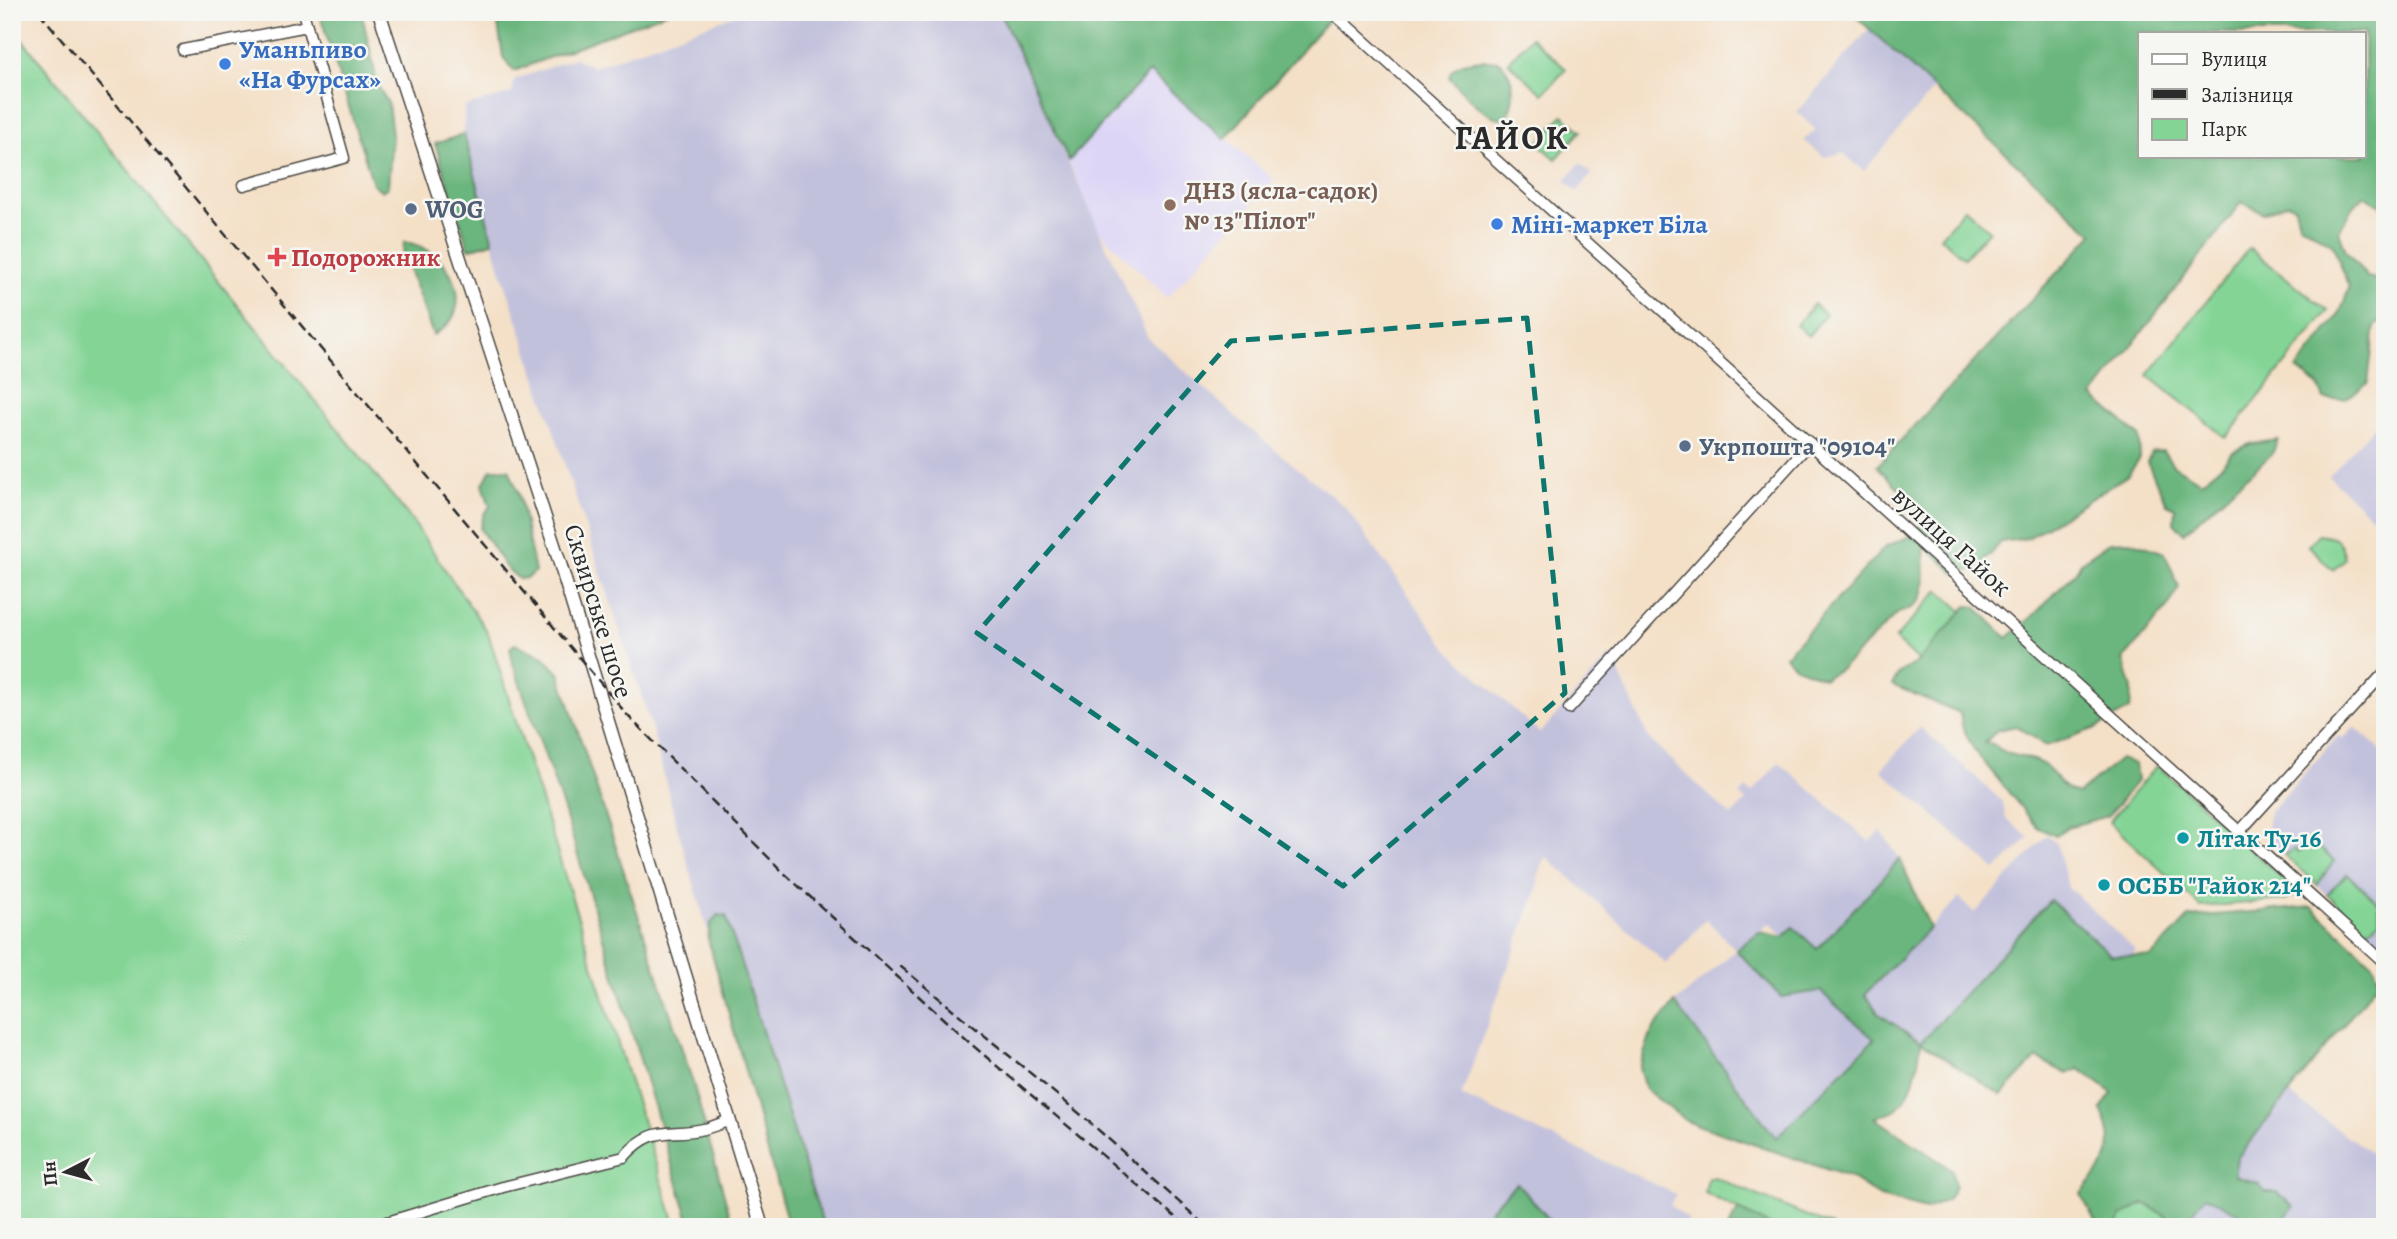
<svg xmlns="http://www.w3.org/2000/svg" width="2397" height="1239" font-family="Alegreya,serif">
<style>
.built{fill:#ddd5f6}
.industrial{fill:#c2c1dc}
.green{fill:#83d495;stroke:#578060;stroke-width:2}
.forest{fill:#6ab67e;stroke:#4a7054;stroke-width:2;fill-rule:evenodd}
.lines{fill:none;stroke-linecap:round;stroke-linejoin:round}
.minor-casing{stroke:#494642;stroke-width:13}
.major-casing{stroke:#494642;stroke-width:15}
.minor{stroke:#fff;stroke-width:10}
.major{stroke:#fff;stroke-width:12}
.rail{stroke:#2b2b2b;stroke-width:2.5;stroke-dasharray:10 5;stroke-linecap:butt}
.marked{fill:none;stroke:#0f766e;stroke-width:5;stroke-dasharray:14 9;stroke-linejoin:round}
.shop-dot{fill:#3f7fe0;stroke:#f6f6f2;stroke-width:2.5}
.education-dot{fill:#8d6e63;stroke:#f6f6f2;stroke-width:2.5}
.service-dot{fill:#5c6f8a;stroke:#f6f6f2;stroke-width:2.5}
.health-dot{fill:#e0444e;stroke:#f6f6f2;stroke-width:2.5}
.culture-dot{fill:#0f9aa8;stroke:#f6f6f2;stroke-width:2.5}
.labels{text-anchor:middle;stroke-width:5;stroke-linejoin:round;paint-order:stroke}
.shop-label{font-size:26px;font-weight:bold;fill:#366cbe;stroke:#f6f6f2;text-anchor:start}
.education-label{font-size:26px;font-weight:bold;fill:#785e54;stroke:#f6f6f2;text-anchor:start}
.service-label{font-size:26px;font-weight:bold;fill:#4e5e75;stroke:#f6f6f2;text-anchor:start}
.health-label{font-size:26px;font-weight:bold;fill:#be3a42;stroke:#f6f6f2;text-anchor:start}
.street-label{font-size:26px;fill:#2b2b2b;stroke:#f6f6f2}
.culture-label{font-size:26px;font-weight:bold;fill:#0d838f;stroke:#f6f6f2;text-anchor:start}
.district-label{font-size:33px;font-weight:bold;letter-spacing:2px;fill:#2b2b2b;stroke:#f6f6f2}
</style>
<rect width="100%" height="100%" fill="#f6f6f2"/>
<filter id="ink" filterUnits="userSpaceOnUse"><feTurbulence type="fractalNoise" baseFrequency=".0143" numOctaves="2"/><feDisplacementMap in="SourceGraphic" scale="14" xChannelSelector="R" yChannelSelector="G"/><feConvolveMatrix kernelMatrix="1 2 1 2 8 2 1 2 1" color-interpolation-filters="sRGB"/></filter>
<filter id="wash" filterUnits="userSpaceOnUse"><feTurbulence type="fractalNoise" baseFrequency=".00686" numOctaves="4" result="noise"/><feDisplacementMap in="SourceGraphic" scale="28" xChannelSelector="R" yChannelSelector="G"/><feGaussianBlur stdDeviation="1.57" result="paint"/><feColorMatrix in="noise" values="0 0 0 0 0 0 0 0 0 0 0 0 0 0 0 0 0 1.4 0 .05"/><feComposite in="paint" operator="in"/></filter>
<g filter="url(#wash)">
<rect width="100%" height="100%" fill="#f4e0c7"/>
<polygon class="built" points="1149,72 1274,180 1167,298 1098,230 1069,161"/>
<g class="industrial">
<polygon points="743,12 1000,12 1148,338 1245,425 1345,507 1449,651 1540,733 1611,655 1649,739 1731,816 1746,801 1740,796 1746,788 1752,793 1779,762 1870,842 1881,831 1900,859 1816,949 1793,927 1784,937 1770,923 1736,950 1820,991 1875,1040 1776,1138 1675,1003 1736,950 1706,919 1666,964 1547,857 1544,861 1537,880 1540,881 1461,1096 1676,1194 1670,1205 1689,1220 1686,1227 796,1227 677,827 651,725 499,265 464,134 464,107 512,93 514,80 575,58 593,67"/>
<polygon points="1884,12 1937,85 1864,171 1843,153 1824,157 1804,140 1816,130 1797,112"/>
<polygon points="1580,163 1592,174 1577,192 1565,181"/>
<polygon points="2385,415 2385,530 2329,476"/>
<polygon points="1920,727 2003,802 2005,817 2029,838 1996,870 1881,770"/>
<polygon points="2355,727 2385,754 2385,948 2266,839 2269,813 2339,735 2343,739"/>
<polygon points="2047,835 2057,844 2068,887 2136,951 2001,1095 1879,1014 1861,998 1959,898 1975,913"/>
<polygon points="2289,1094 2385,1163 2385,1211 2372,1227 2181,1227"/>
</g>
<g class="green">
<polygon points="12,27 411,519 488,633 676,1227 12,1227"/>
<polygon points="1531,37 1566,69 1543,94 1508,62"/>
<polygon points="1563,115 1581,131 1556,159 1538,143"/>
<polygon points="1965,208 1989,230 1964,258 1940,237"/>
<polygon points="2249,248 2328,311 2226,438 2148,375"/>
<polygon points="1814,304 1826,314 1808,336 1796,325"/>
<path d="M2319 534C2337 537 2342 541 2345 559L2333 570 2308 545Z"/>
<polygon points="1939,590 1969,617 1925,667 1895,639"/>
<polygon points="2157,765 2300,894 2284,900 2201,907 2109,822"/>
<polygon points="2306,840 2311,840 2334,861 2317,885 2284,855 2294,849 2297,852 2302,849 2299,845"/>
<polygon points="2347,874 2379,903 2379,921 2367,931 2327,894"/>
<polygon points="1714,1177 1833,1227 1772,1227 1705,1193 1708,1178"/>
<polygon points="2144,1203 2182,1226 2117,1227 2121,1217"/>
</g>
<g class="forest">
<polygon points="324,12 360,12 362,15 378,86 388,103 392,135 388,187 382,191 373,184 321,18"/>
<polygon points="517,12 668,12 514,71 503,57 498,25 505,15"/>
<polygon points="1000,12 1320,12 1329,19 1225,139 1149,72 1069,161"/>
<path d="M1851 12H2385V209L2364 195 2350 211 2339 231 2346 251 2367 277 2385 281V318L2375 326 2368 383 2345 399H2324L2318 385 2297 369 2340 313 2349 288 2333 245 2299 223 2295 207 2287 203 2263 213 2242 202 2093 396 2139 436 2140 458 2128 475 2028 538 2001 542 1978 569 1955 573 1925 546C1921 573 1936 604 1898 613L1841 669 1824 678 1796 667 1785 656 1885 547 1912 535 1928 518 1877 466 2093 234ZM2140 33H2364V156H2140Z"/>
<path d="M1483 60 1500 61C1516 79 1516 99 1506 119 1483 119 1464 92 1449 77 1453 61 1470 62 1483 60Z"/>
<polygon points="464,134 493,242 469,249 435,144"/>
<path d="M404 242C449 247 483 310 433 335L403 252Z"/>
<polygon points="2278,440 2272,454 2184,533 2174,522 2175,508 2167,504 2147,462 2152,452 2163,451 2173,465 2201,482 2223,464 2232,452 2250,444"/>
<polygon points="491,469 509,469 519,494 535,572 527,578 519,579 507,569 480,529 484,514 490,507 483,484"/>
<path d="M2130 541 2165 553 2179 587 2170 604 2123 660 2132 688 2130 709 2096 728 2046 746 2017 726 1997 730 1985 743 1993 744C2008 759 2027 754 2044 765 2059 776 2054 784 2078 794L2120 759 2135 764 2137 781 2108 816 2067 827 2056 836 2037 827 1974 750 1962 726 1960 713 1892 685 1899 673 1917 662 1967 606 1976 607 2007 638 2032 617 2075 573 2081 562 2110 542Z"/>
<polygon points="515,644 543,656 559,673 693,1083 733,1227 691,1227 564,810 513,664 510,648"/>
<path d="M1900 859 1930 928 1865 994 1879 1014 1921 1042 2050 900 2111 955 2151 957 2189 917 2312 907 2374 965 2379 981 2237 1158 2234 1176 2258 1183 2266 1192H2277L2294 1207 2277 1227H2262L2206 1196 2182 1226 2144 1203 2121 1217 2117 1227H2092L2095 1221 2081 1194C2107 1162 2120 1150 2101 1109L2112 1093 2079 1069 2067 1074 2037 1058 2001 1095 1921 1042C1918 1064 1914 1095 1896 1109 1890 1113 1881 1115 1875 1118L1951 1169 1955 1186 1947 1200 1926 1209 1880 1197 1849 1177 1686 1121 1645 1089 1639 1068 1652 1031 1675 1003 1776 1138 1874 1039 1820 991 1781 997 1736 950 1759 932 1784 937 1793 927 1817 949Z"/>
<polygon points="718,915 726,916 824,1227 789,1227 708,939 710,925"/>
<polygon points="1517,1183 1556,1227 1495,1227 1489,1211"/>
<polygon points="1739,1210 1772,1227 1728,1227"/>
</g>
</g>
<g filter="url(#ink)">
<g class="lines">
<g class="minor-casing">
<g id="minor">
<polyline points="1332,12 2385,963"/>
<polyline points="183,50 307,26"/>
<polyline points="244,185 344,158 303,12"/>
<polyline points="1569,709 1810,443"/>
<polyline points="2241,830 2385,672"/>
<path d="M371 1227 503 1187 624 1157C653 1124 668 1137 704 1129 713 1127 721 1123 730 1120"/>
</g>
</g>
<g class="major-casing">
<polyline id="major" points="379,12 558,557 762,1227"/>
</g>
<use href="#minor" class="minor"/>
<use href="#major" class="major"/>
<g class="rail">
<polyline points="39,12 629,717 784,873 971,1044 1187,1227"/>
<polyline points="900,966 1085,1118 1207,1227"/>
</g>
</g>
</g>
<path class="marked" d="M1527 318 1565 693 1343 886 977 633 1231 341Z"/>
<g class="shop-dot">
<circle cx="225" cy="64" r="7"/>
<circle cx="1497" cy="224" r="7"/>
</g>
<circle class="education-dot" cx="1170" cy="205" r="7"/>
<g class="service-dot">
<circle cx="411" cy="209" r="7"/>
<circle cx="1685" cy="446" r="7"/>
</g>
<path class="health-dot" d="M273.5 246.5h7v7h7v7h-7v7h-7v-7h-7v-7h7z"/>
<g class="culture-dot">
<circle cx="2183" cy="838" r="7"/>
<circle cx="2104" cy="885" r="7"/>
</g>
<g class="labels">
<g class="shop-label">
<text x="239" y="58">Уманьпиво<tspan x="239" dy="30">«На Фурсах»</tspan></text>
<text x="1511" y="233">Міні-маркет Біла</text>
</g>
<g class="education-label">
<text x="1184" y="199">ДНЗ (ясла-садок)<tspan x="1184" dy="30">№ 13"Пілот"</tspan></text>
</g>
<g class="service-label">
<text x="425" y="218">WOG</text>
<text x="1699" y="455">Укрпошта "09104"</text>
</g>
<g class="health-label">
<text x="291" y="266">Подорожник</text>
</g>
<g class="street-label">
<text transform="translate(1952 541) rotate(42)" y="9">вулиця Гайок</text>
<text transform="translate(599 611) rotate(73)" y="9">Сквирське шосе</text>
</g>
<g class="culture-label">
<text x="2197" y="847">Літак Ту-16</text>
<text x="2118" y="894">ОСББ "Гайок 214"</text>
</g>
<g class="district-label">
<text x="1512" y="149">ГАЙОК</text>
</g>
</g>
<rect width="2397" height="1239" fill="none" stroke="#f6f6f2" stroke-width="42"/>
<rect x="2138" y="32" width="228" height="126" fill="#f6f6f2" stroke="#a5a5a2" stroke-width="2"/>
<rect x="2152" y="54" width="35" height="10" fill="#ffffff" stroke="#a5a5a2" stroke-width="2"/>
<text x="2201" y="66" font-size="21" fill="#2b2b2b">Вулиця</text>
<rect x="2152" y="89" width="35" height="10" fill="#2b2b2b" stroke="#a5a5a2" stroke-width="2"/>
<text x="2201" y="102" font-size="21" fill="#2b2b2b">Залізниця</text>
<rect x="2152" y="119" width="35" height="21" fill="#83d495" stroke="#a5a5a2" stroke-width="2"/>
<text x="2201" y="136" font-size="21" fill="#2b2b2b">Парк</text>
<g transform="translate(66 1172) rotate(264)" stroke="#f6f6f2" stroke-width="5" paint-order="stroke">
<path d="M0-5L12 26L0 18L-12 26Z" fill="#2b2b2b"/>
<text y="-10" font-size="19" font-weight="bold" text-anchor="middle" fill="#2b2b2b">Пн</text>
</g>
</svg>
